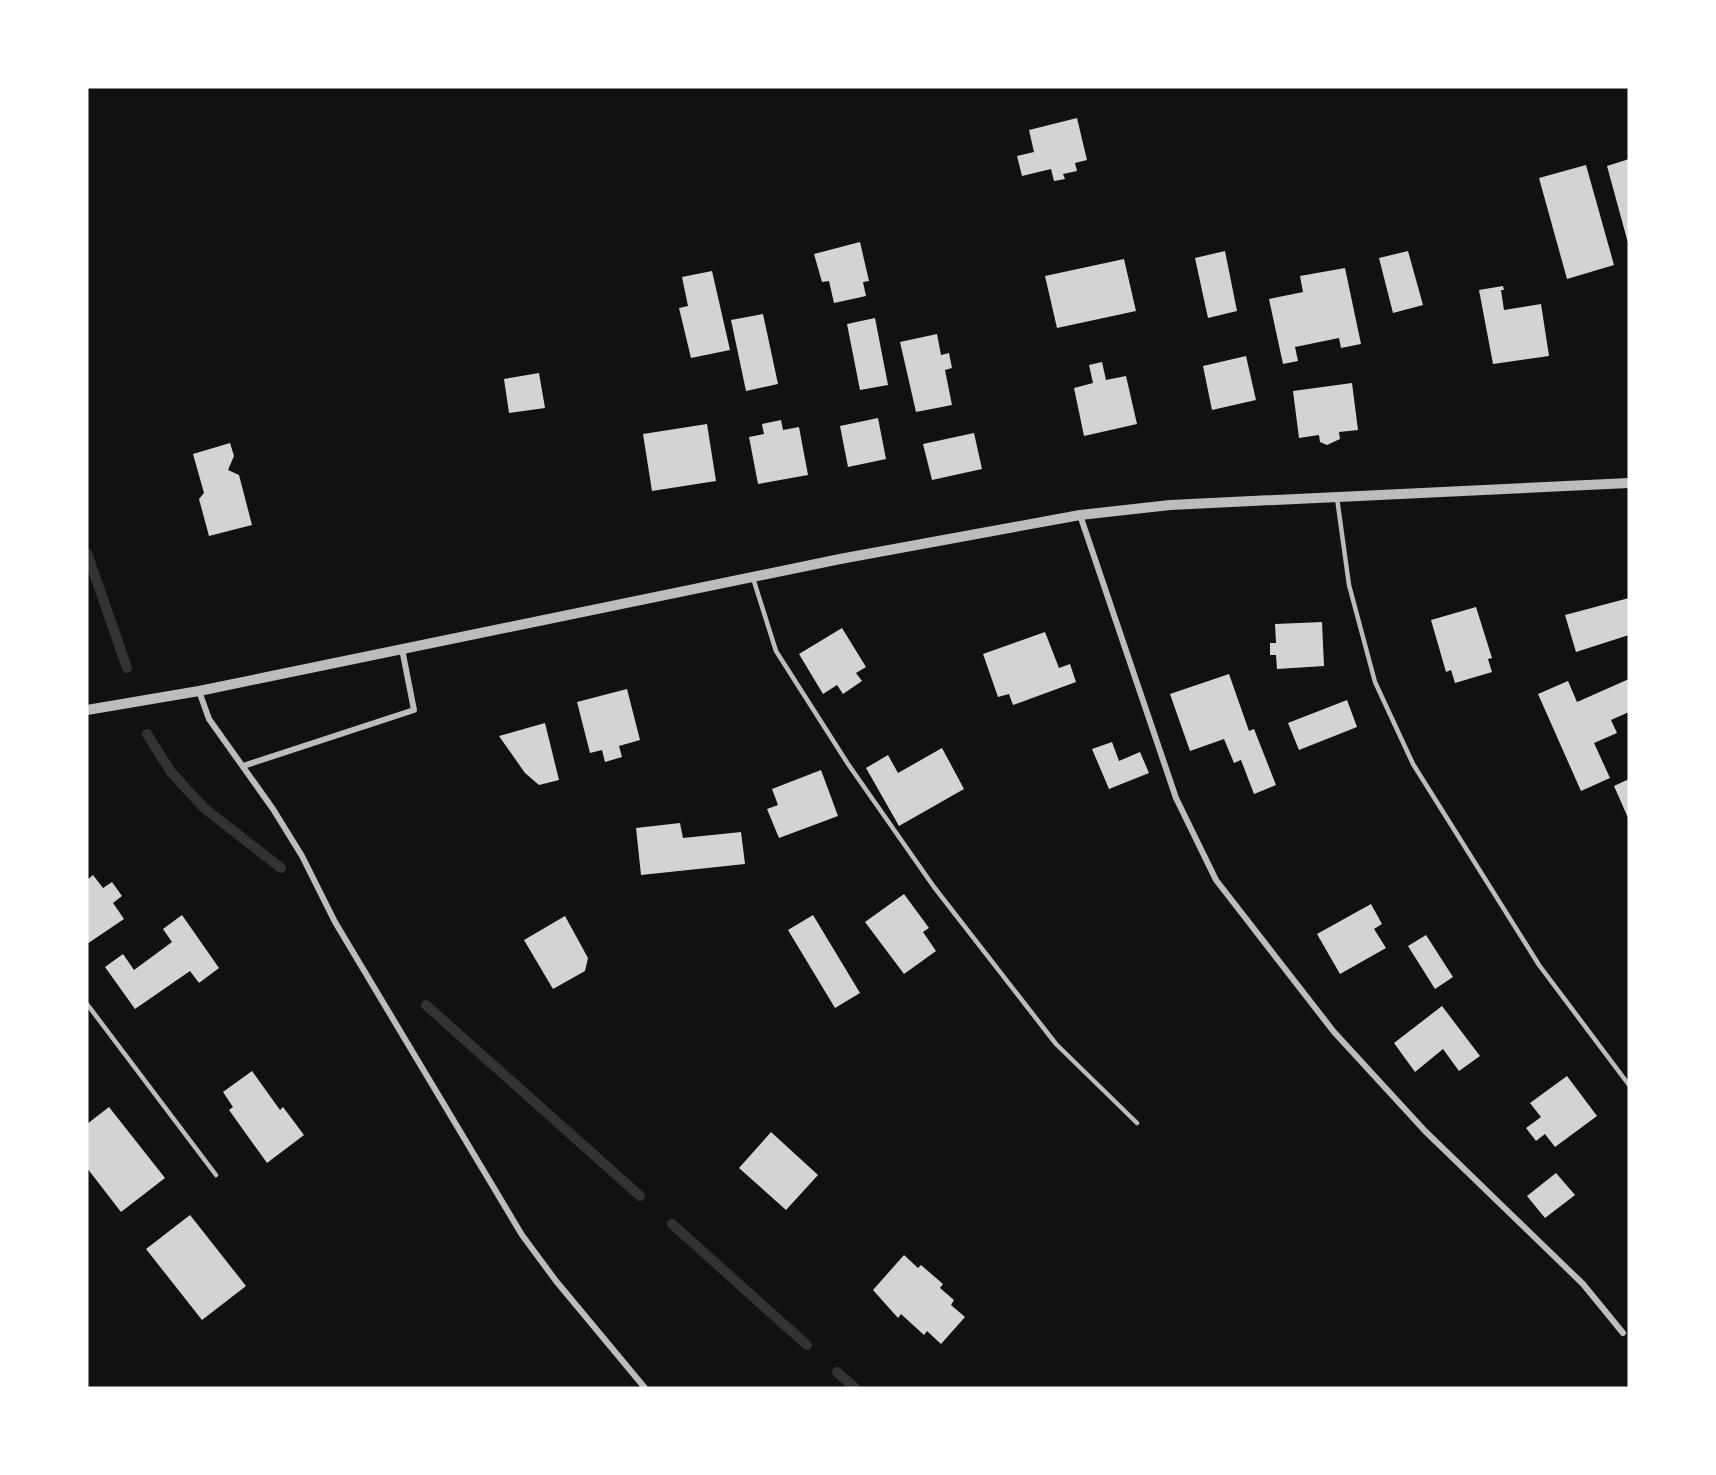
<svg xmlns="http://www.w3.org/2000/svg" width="1716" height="1475" font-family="Rubik,sans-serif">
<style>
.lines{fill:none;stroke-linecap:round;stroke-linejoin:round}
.stream{stroke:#333;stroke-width:10}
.building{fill:#d3d3d3}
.service{stroke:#bcbcbc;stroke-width:4.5}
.minor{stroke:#bcbcbc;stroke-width:6}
.tertiary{stroke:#bcbcbc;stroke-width:10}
</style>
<rect width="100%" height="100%" fill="#111"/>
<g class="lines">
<g class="stream">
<polyline points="87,553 127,668"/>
<polyline points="147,734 171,772 204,808 281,868"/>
<polyline points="426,1005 640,1196"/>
<polyline points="672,1224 807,1345"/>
<polyline points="837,1372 855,1388"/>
</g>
</g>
<g class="building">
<polygon points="1077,118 1087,160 1075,163 1077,171 1063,174 1065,179 1054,181 1051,169 1022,176 1017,156 1034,152 1029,130"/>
<polygon points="1629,159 1629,243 1628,243 1607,166"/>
<polygon points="1586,165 1614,265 1567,279 1539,178"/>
<polygon points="860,242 869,281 863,282 866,296 834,303 829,281 822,282 814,254"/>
<polygon points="1225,251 1237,311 1208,318 1195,258"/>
<polygon points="1408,251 1423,305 1393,313 1379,258"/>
<polygon points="1124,259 1136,311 1057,328 1045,276"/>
<polygon points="1345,268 1361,344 1341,348 1339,338 1295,347 1298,361 1283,364 1269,299 1303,292 1300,276"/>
<polygon points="712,271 730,350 691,358 679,308 688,306 682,277"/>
<polygon points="1503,286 1504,290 1501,290 1504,310 1541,304 1549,356 1493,364 1479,290"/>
<polygon points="763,314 778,384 746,391 731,320"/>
<polygon points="875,318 888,385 860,390 847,324"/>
<polygon points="937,334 941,355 949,353 952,368 945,370 952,405 916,412 900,342"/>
<polygon points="1246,356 1256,400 1212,410 1203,366"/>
<polygon points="1102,362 1106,380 1126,376 1137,424 1084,436 1074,388 1093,383 1089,365"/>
<polygon points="539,373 545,408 509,413 504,379"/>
<polygon points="1352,383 1358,430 1339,432 1340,439 1327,445 1320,442 1319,435 1299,438 1293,391"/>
<polygon points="878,418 886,459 848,467 840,426"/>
<polygon points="781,420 783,430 799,427 808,475 758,484 749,437 764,434 762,424"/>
<polygon points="707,424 716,481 652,491 643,434"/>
<polygon points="974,433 982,469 932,480 923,444"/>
<polygon points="230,443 234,456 228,470 239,475 252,525 209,536 199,499 204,493 193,454"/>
<polygon points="1629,598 1629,635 1576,652 1565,615"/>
<polygon points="1476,607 1492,658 1488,659 1492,672 1455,683 1451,670 1446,672 1431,620"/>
<polygon points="1322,622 1324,666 1277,669 1276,655 1270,655 1270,643 1276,643 1275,624"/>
<polygon points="842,628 866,667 856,673 862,681 843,694 837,685 823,694 799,654"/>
<polygon points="1045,632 1059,668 1070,664 1076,682 1013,705 1009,694 998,697 983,654"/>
<polygon points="1229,674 1249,731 1254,729 1276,785 1254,794 1241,760 1234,763 1224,739 1190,751 1170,694"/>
<polygon points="1629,679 1629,712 1611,720 1617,733 1594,743 1610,778 1581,791 1538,694 1568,681 1577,702"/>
<polygon points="627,689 640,740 619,746 622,757 605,762 602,750 590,753 577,702"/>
<polygon points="1347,700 1357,727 1299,750 1288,723"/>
<polygon points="545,723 559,780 539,785 525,773 499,736"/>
<polygon points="1112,742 1119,761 1140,752 1149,773 1109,789 1092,749"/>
<polygon points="942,748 964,789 899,826 866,768 888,755 898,773"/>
<polygon points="821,770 838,816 779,838 767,809 778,805 772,789"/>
<polygon points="1629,779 1629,820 1614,786"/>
<polygon points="680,823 683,838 741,832 745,864 641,875 636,828"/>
<polygon points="93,875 103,888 112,882 122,896 113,903 124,919 87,944 87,880"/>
<polygon points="904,894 929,928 923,932 936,951 904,974 865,922"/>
<polygon points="1371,904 1382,924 1374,929 1386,948 1340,974 1317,934"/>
<polygon points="182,915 219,968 199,983 190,971 135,1009 105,967 123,954 134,970 172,942 163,929"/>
<polygon points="813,915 860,993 835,1008 788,930"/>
<polygon points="565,916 588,958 585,971 553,989 524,940"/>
<polygon points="1426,935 1453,977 1435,989 1408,946"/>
<polygon points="1442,1006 1480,1056 1459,1071 1443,1049 1415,1072 1394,1043"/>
<polygon points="252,1071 280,1110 283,1107 304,1135 267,1163 229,1110 233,1107 223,1092"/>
<polygon points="1567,1076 1597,1116 1555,1147 1545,1134 1536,1141 1526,1128 1541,1117 1530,1103"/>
<polygon points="109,1107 165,1178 121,1212 87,1168 87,1124"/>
<polygon points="771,1132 818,1175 786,1210 739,1168"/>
<polygon points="1556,1173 1575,1195 1545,1218 1527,1196"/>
<polygon points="190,1215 246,1286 202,1320 146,1249"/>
<polygon points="904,1255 918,1268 921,1265 943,1284 940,1288 954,1300 951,1305 965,1317 941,1344 927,1331 924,1335 901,1314 898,1318 873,1290"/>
</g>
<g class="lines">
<g class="service">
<polyline points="1337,498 1349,585 1375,682 1413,764 1539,965 1629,1085"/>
<polyline points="753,578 776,651 848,764 934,887 1056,1044 1137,1123"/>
<polyline points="87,1004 216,1175"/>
</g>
<g class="minor">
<polyline points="1080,515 1176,798 1216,880 1334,1032 1425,1131 1583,1284 1623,1333"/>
<polyline points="199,691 209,719 273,809 302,856 335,922 522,1235 556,1281 645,1388"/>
<polyline points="243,766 414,710 402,649"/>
</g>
<polyline class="tertiary" points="87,710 199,691 840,559 1080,515 1170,505 1629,483"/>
</g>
<rect width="1716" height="1475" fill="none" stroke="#ffffff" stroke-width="177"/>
</svg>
